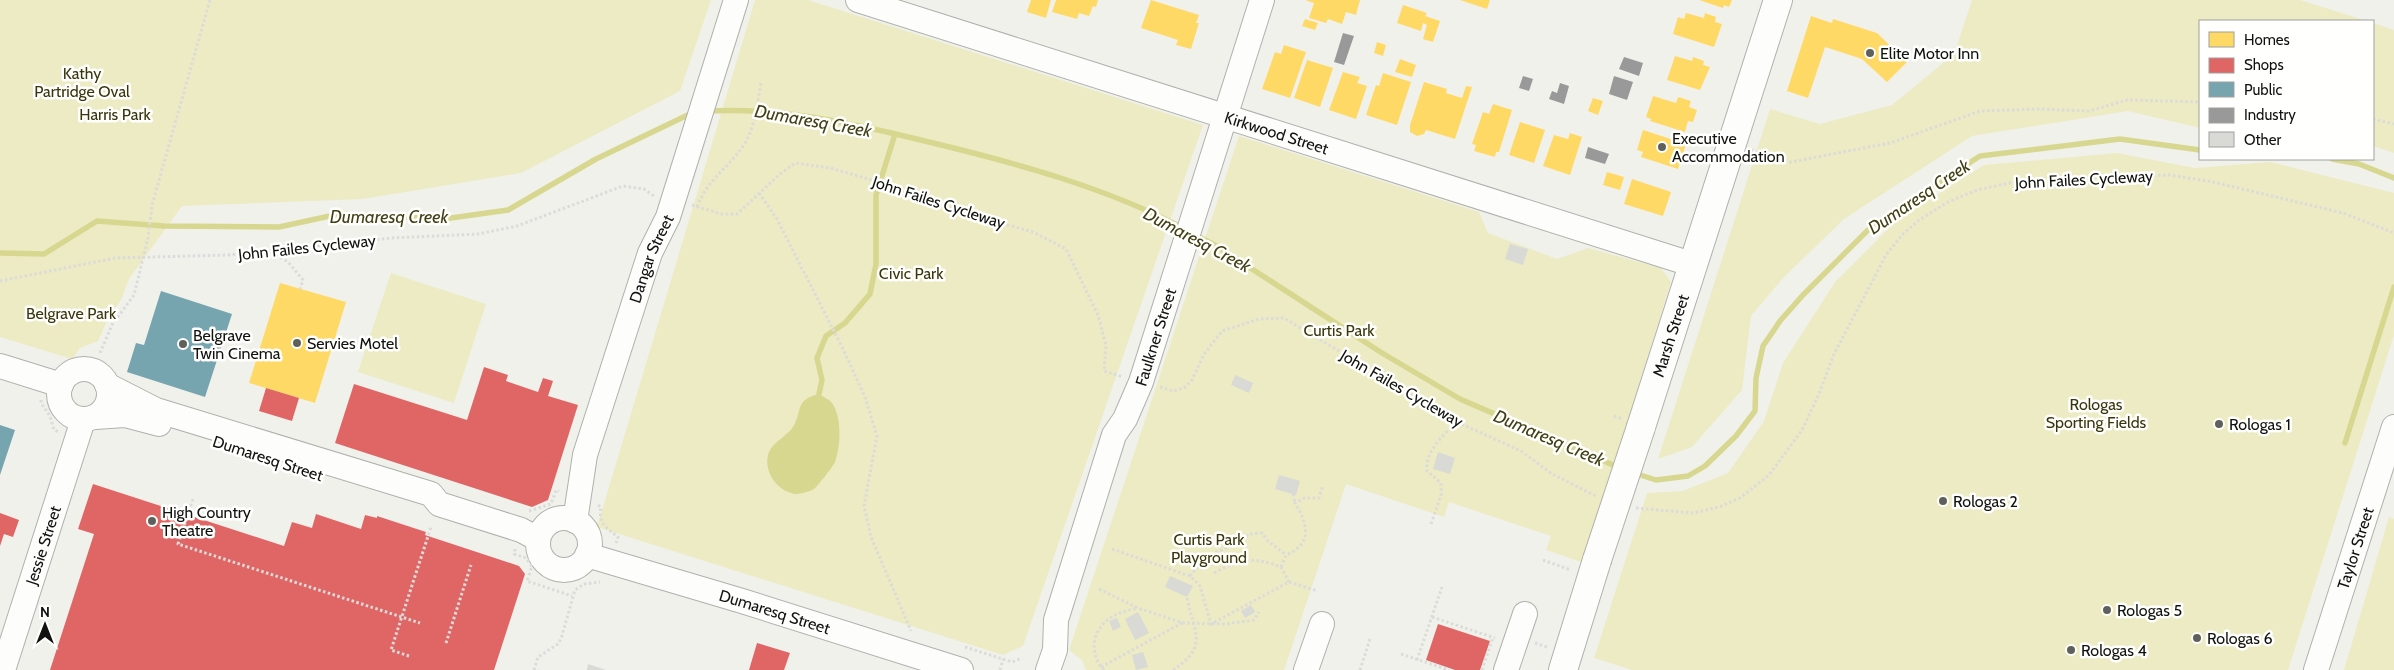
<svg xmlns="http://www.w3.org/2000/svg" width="2394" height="670" font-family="Cabin,sans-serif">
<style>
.green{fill:#ecebc3}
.water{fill:#d8d790}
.homes{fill:#ffd966}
.shops{fill:#e06666}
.public{fill:#76a5af}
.industry{fill:#999}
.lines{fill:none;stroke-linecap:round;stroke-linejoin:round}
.stream{stroke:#d8d790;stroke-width:5.5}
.building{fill:#d9d9d6}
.minor-casing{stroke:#b0b0ad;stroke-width:26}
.major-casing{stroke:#b0b0ad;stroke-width:30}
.path{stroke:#dbdbda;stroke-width:3;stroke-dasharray:2.5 2.5;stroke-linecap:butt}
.minor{stroke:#fdfdfc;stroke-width:24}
.major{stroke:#fdfdfc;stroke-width:28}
.major-bridge-casing{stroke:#b0b0ad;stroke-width:30;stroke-linecap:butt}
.major-bridge{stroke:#fdfdfc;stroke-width:28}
.poi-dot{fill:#5f5f5c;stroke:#fffffe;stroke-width:2}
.labels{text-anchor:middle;stroke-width:5;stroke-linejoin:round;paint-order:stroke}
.poi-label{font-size:16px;fill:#11110f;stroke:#fffffe;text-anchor:start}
.park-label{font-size:16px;fill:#38370c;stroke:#fffffe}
.street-label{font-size:16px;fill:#11110f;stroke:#fffffe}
.water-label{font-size:18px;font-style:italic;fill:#414016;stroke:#fffffe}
</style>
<rect width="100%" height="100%" fill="#f1f1ec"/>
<g class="green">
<polygon points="0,0 711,0 680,91 521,173 363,199 182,206 129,279 121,300 107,321 98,341 80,348 72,359 0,337"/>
<polygon points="755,0 808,0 1203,125 1023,646 1003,655 597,527"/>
<polygon points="1972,0 2300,0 2367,21 2200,21 2200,128 2128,111 1972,136 1844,219 1783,278 1751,316 1742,390 1692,447 1658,459 1770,109 1820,124 1892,105 1954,54"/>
<polygon points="2373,23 2394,30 2394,153 2373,146"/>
<polygon points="1239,136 1479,212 1488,233 1557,259 1588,248 1661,268 1671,282 1584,563 1546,550 1551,536 1449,502 1444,517 1346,484 1284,670 1086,670 1082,660 1069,650"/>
<polygon points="2117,153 2195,168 2270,162 2394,193 2394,335 2288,670 1632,670 1594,658 1647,493 1683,491 1728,473 1764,421 1783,363 1835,282 1898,219 1984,165"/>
<polygon points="391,273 486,304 454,403 358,372"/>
<polygon points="2389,517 2394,519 2394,670 2344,670"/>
</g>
<path class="water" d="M819 394C823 397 829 399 832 403 842 417 841 446 835 462 834 465 817 487 814 489 811 491 800 494 796 494 777 492 762 470 769 452 773 442 787 436 793 427 803 411 794 400 819 394Z"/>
<g class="homes">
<polygon points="1031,0 1051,0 1046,18 1027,12"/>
<polygon points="1056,0 1098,0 1096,7 1093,6 1089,16 1079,13 1077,19 1052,12"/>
<polygon points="1151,0 1199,15 1196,23 1199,23 1191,49 1176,45 1178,40 1141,28"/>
<polygon points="1305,0 1360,0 1356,15 1346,12 1342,24 1328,19 1326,23 1309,18 1314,3"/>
<polygon points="1460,0 1490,0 1487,9"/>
<polygon points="1699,0 1732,0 1729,7 1724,5 1723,8"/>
<polygon points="1403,5 1427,13 1425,16 1440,21 1433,42 1423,39 1427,25 1423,23 1421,31 1397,23"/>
<polygon points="1686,13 1704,18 1705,13 1716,17 1715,22 1722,24 1714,47 1673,34 1678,17 1684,19"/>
<polygon points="1811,16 1832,23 1833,19 1877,33 1907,62 1887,82 1862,59 1825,47 1808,98 1787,91"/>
<polygon points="1305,19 1318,23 1315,30 1302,26"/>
<polygon points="1377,42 1386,45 1383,56 1374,53"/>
<polygon points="1284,45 1306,52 1290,98 1262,89 1275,52 1281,54"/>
<polygon points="1675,56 1692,61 1693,57 1704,61 1703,65 1710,67 1700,90 1667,80"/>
<polygon points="1400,59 1416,65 1412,77 1395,72"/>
<polygon points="1307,60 1333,68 1320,107 1294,98"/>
<polygon points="1343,72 1360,77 1357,83 1367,86 1356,119 1329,110"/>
<polygon points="1383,73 1411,82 1397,125 1366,115 1376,85 1379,86"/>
<polygon points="1424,82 1447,89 1446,93 1462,98 1466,86 1472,87 1455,139 1426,130 1424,134 1417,136 1410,132 1410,125"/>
<polygon points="1653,96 1676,103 1678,97 1691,101 1689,107 1697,110 1693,122 1688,121 1685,132 1650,121 1651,119 1646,117"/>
<polygon points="1593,98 1603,101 1598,115 1588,111"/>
<polygon points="1493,104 1512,110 1499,152 1496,152 1495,157 1474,151 1476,145 1472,144 1483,112 1489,114"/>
<polygon points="1520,122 1545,130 1534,163 1509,155"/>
<polygon points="1643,130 1686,144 1678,169 1641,157 1643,152 1637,150"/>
<polygon points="1570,133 1582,137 1570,175 1543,166 1554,135 1568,139"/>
<polygon points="1607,172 1624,177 1620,190 1603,185"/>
<polygon points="1632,179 1671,192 1663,216 1624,204"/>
<polygon points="280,283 346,302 315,403 249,383"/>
</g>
<g class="shops">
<polygon points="484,367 508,375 506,381 538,392 543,378 553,381 548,396 578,405 548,500 532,507 335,443 354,384 467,420"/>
<polygon points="266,388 299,398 292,421 259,411"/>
<polygon points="93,484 284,546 292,522 312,528 316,514 361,529 365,515 377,518 377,516 426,532 425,535 519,566 525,574 494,670 50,670 94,534 78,529"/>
<polygon points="0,513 19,520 13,537 4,534 0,546"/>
<polygon points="1438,624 1490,641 1480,670 1455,670 1426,660"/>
<polygon points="757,643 790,653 784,670 749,670"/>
</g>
<g class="public">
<polygon points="161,291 232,314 205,397 127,372 136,343 144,345"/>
<polygon points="0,425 15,430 0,475"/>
</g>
<g class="industry">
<polygon points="1343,33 1354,36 1344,65 1334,62"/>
<polygon points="1624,57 1643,63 1639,76 1619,69"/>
<polygon points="1523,76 1533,79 1529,91 1519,88"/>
<polygon points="1614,76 1633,82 1627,100 1609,94"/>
<polygon points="1560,83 1569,86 1564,104 1549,99 1552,91 1557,93"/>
<polygon points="1588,147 1609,154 1605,164 1585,158"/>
</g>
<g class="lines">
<g class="stream">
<path d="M708 111C784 107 860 125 933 143 1016 163 1107 188 1183 228"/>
<polyline points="2332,159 2359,164 2394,178"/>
<polyline points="1194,234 1218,247 1382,353 1460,399 1620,468"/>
<polyline points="0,253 44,254 97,221 164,226 279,227 339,214 444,219 508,210 596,159 694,112"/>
<polyline points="819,394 822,380 817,358 826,336 845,323 870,294 876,264 876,195 895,134"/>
<polyline points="2345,443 2394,287"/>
<polyline points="1634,473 1656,480 1688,476 1705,466 1736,436 1755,411 1756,378 1763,346 1780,321 1803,295 1873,225 1980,156 2120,139 2200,150"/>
</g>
</g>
<g class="building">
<polygon points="1510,244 1528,249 1523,265 1505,259"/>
<polygon points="1235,375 1253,383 1249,393 1231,385"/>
<polygon points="1438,452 1455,458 1450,474 1433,469"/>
<polygon points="1279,475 1300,481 1296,495 1275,489"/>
<polygon points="1170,576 1193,586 1187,597 1165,587"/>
<polygon points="1251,605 1255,612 1245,618 1241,611"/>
<polygon points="1138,612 1149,633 1135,640 1125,619"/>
<polygon points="1117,618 1121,627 1113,631 1109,621"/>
<polygon points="1143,652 1148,667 1136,670 1132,655"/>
<polygon points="588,664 606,670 587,670"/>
</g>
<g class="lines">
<g class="minor-casing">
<g id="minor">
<path id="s1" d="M858 0 1694 265"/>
<polyline points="0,366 61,385"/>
<circle cx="84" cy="394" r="25"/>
<polyline points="107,385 156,410 431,494 439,504 521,530 538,539"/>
<polyline points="95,417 125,415 159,424"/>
<circle cx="564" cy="544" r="26"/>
<path id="s2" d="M575 521 585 455 650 253 668 217 736 0"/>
<path id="s3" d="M587 555 742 601 961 670"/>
<path id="s4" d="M3 670 83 420"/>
<path id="s5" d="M1048 670 1055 650 1056 620 1114 435 1125 419 1141 382 1262 0"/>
<polyline points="1306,670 1322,624"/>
<polyline points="1506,670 1525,614"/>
<path id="s6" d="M2316 670 2394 427"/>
</g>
</g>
<g class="major-casing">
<g id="major">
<path id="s7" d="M1641 427 1778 0"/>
<polyline points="1563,670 1597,560"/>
</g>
</g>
<g class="path">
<polyline points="2373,119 2394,124"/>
<polyline points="1751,150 1791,162 1890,143 1980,111 2040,109 2089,111 2127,100 2200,102"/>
<polyline points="759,193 777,219 844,351 865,397 877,436 864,506 871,537 911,631"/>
<polyline points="692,205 721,214 737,214 780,174 795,163 830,168 865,178 958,211 1033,232 1066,249 1098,315 1106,345 1104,371 1123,377"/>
<path d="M697 207C708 179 725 171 741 149 755 131 757 104 761 82"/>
<polyline points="272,252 288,262 303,280 300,289"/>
<polyline points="0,281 115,258 228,255 391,238 478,234 517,226 623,186 644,189 654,196"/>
<polyline points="100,353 112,325 134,295 148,238 152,205 210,0"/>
<polyline points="1160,387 1173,391 1184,388 1192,380 1204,354 1222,331 1259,319 1284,318 1457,422 1521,451 1552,474 1596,496"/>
<polyline points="41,400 41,403 50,416 54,430 59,432"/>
<polyline points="1614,416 1622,419"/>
<polyline points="1293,494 1295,503"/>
<polyline points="193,499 178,544 420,623"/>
<path d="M598 505 601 507C598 522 606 528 618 537L616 543"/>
<polyline points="1636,508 1693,513 1719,507 1740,498 1769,475 1802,430 1819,394 1834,354 1886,255 1902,235 1919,220 1948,202 1977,190 2028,179 2170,175 2213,182 2343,213 2394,233"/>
<polyline points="529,511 551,504 556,490 559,491"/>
<path d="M1431 524 1441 495V483L1427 471C1424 452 1445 433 1457 422"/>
<polyline points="515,549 514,554 526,558 532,566 527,581 572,596"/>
<polyline points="1112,549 1190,576 1200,586 1211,624 1289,582 1318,591"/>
<polyline points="1543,560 1571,570"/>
<path d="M1281 567 1286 555C1313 543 1308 525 1295 503L1305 498H1319L1323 485"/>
<path d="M1214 573C1240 559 1253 556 1281 567L1289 582"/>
<polyline points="1190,576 1200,564 1214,553 1239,543 1249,534 1262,533 1268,541 1286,555"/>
<polyline points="1099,589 1138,608 1183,623 1226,624 1254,620 1259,612"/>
<polyline points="1432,617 1495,638"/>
<polyline points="446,643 471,565"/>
<polyline points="1535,643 1547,647"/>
<polyline points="965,647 1012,662 1022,658"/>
<polyline points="1401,654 1449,670"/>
<polyline points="409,656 391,650 431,527"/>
<polyline points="1417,660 1442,587"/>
<polyline points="1101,667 1182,623"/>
<polyline points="534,670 538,657 558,644 561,639 575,590 584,584 600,582"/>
<polyline points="1000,670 1003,659"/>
<path d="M1104 670C1088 654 1092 628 1112 617 1120 612 1129 610 1138 608"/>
<path d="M1173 670C1210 646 1193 632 1187 597"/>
<polyline points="1360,670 1370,639"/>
<polyline points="1482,670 1493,637"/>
</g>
<use href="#minor" class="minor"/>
<use href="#major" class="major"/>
<g class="major-bridge-casing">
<polyline id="major-bridge" points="1597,560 1641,427"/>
</g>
<use href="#major-bridge" class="major-bridge"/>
</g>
<g class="poi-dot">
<circle cx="1870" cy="53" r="5"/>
<circle cx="1662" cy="147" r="5"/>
<circle cx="297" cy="343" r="5"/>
<circle cx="183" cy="344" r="5"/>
<circle cx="2219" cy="424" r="5"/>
<circle cx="1943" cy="501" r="5"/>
<circle cx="152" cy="521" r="5"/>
<circle cx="2107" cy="610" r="5"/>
<circle cx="2197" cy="638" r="5"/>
<circle cx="2071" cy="650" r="5"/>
</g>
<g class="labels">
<g class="poi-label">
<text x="1880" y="59">Elite Motor Inn</text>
<text x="1672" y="144">Executive<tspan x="1672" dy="18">Accommodation</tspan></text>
<text x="193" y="341">Belgrave<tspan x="193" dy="18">Twin Cinema</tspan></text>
<text x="307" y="349">Servies Motel</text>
<text x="2229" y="430">Rologas 1</text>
<text x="1953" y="507">Rologas 2</text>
<text x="162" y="518">High Country<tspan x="162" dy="18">Theatre</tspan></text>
<text x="2117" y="616">Rologas 5</text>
<text x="2207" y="644">Rologas 6</text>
<text x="2081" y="656">Rologas 4</text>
</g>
<g class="park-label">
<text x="82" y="79">Kathy<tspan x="82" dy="18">Partridge Oval</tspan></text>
<text x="115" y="120">Harris Park</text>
<text x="911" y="279">Civic Park</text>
<text x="71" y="319">Belgrave Park</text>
<text x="1339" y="336">Curtis Park</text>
<text x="2096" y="410">Rologas<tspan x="2096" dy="18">Sporting Fields</tspan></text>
<text x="1209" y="545">Curtis Park<tspan x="1209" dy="18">Playground</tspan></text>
</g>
<g class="street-label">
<text dy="6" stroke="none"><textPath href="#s1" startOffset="439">Kirkwood Street</textPath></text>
<text transform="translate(2084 179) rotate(-3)" y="6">John Failes Cycleway</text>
<text transform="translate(939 202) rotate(18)" y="6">John Failes Cycleway</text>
<text transform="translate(307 247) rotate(-6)" y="6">John Failes Cycleway</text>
<text dy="6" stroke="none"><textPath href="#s2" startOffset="274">Dangar Street</textPath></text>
<text dy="6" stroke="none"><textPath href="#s7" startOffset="96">Marsh Street</textPath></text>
<text dy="6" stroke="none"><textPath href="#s5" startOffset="352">Faulkner Street</textPath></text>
<text transform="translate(1402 388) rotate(30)" y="6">John Failes Cycleway</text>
<text transform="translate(268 458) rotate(18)" y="6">Dumaresq Street</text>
<text dy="6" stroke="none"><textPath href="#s4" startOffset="131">Jessie Street</textPath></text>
<text dy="6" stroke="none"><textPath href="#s6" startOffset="128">Taylor Street</textPath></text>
<text dy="6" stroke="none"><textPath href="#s3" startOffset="196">Dumaresq Street</textPath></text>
</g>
<g class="water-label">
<text transform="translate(813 121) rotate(10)" y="6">Dumaresq Creek</text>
<text transform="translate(1919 197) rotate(-34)" y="6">Dumaresq Creek</text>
<text x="389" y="223">Dumaresq Creek</text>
<text transform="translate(1197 240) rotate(28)" y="6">Dumaresq Creek</text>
<text transform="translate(1549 438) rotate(23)" y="6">Dumaresq Creek</text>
</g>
</g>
<rect x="2199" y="20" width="175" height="140" fill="#fffffe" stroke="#a0a09e"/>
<rect x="2209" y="32" width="25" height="15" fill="#ffd966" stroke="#a0a09e"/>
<text x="2244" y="45" font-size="15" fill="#11110f">Homes</text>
<rect x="2209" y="58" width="25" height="15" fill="#e06666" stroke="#a0a09e"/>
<text x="2244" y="70" font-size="15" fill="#11110f">Shops</text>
<rect x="2209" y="82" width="25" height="15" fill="#76a5af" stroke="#a0a09e"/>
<text x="2244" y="95" font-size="15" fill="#11110f">Public</text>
<rect x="2209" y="108" width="25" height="15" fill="#999999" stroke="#a0a09e"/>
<text x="2244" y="120" font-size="15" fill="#11110f">Industry</text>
<rect x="2209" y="132" width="25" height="15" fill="#d9d9d6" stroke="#a0a09e"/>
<text x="2244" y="145" font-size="15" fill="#11110f">Other</text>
<g transform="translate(45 625)" stroke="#fffffe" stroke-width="4" paint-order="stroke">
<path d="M0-4L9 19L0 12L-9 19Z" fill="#11110f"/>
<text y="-8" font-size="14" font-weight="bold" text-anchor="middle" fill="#11110f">N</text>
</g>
</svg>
